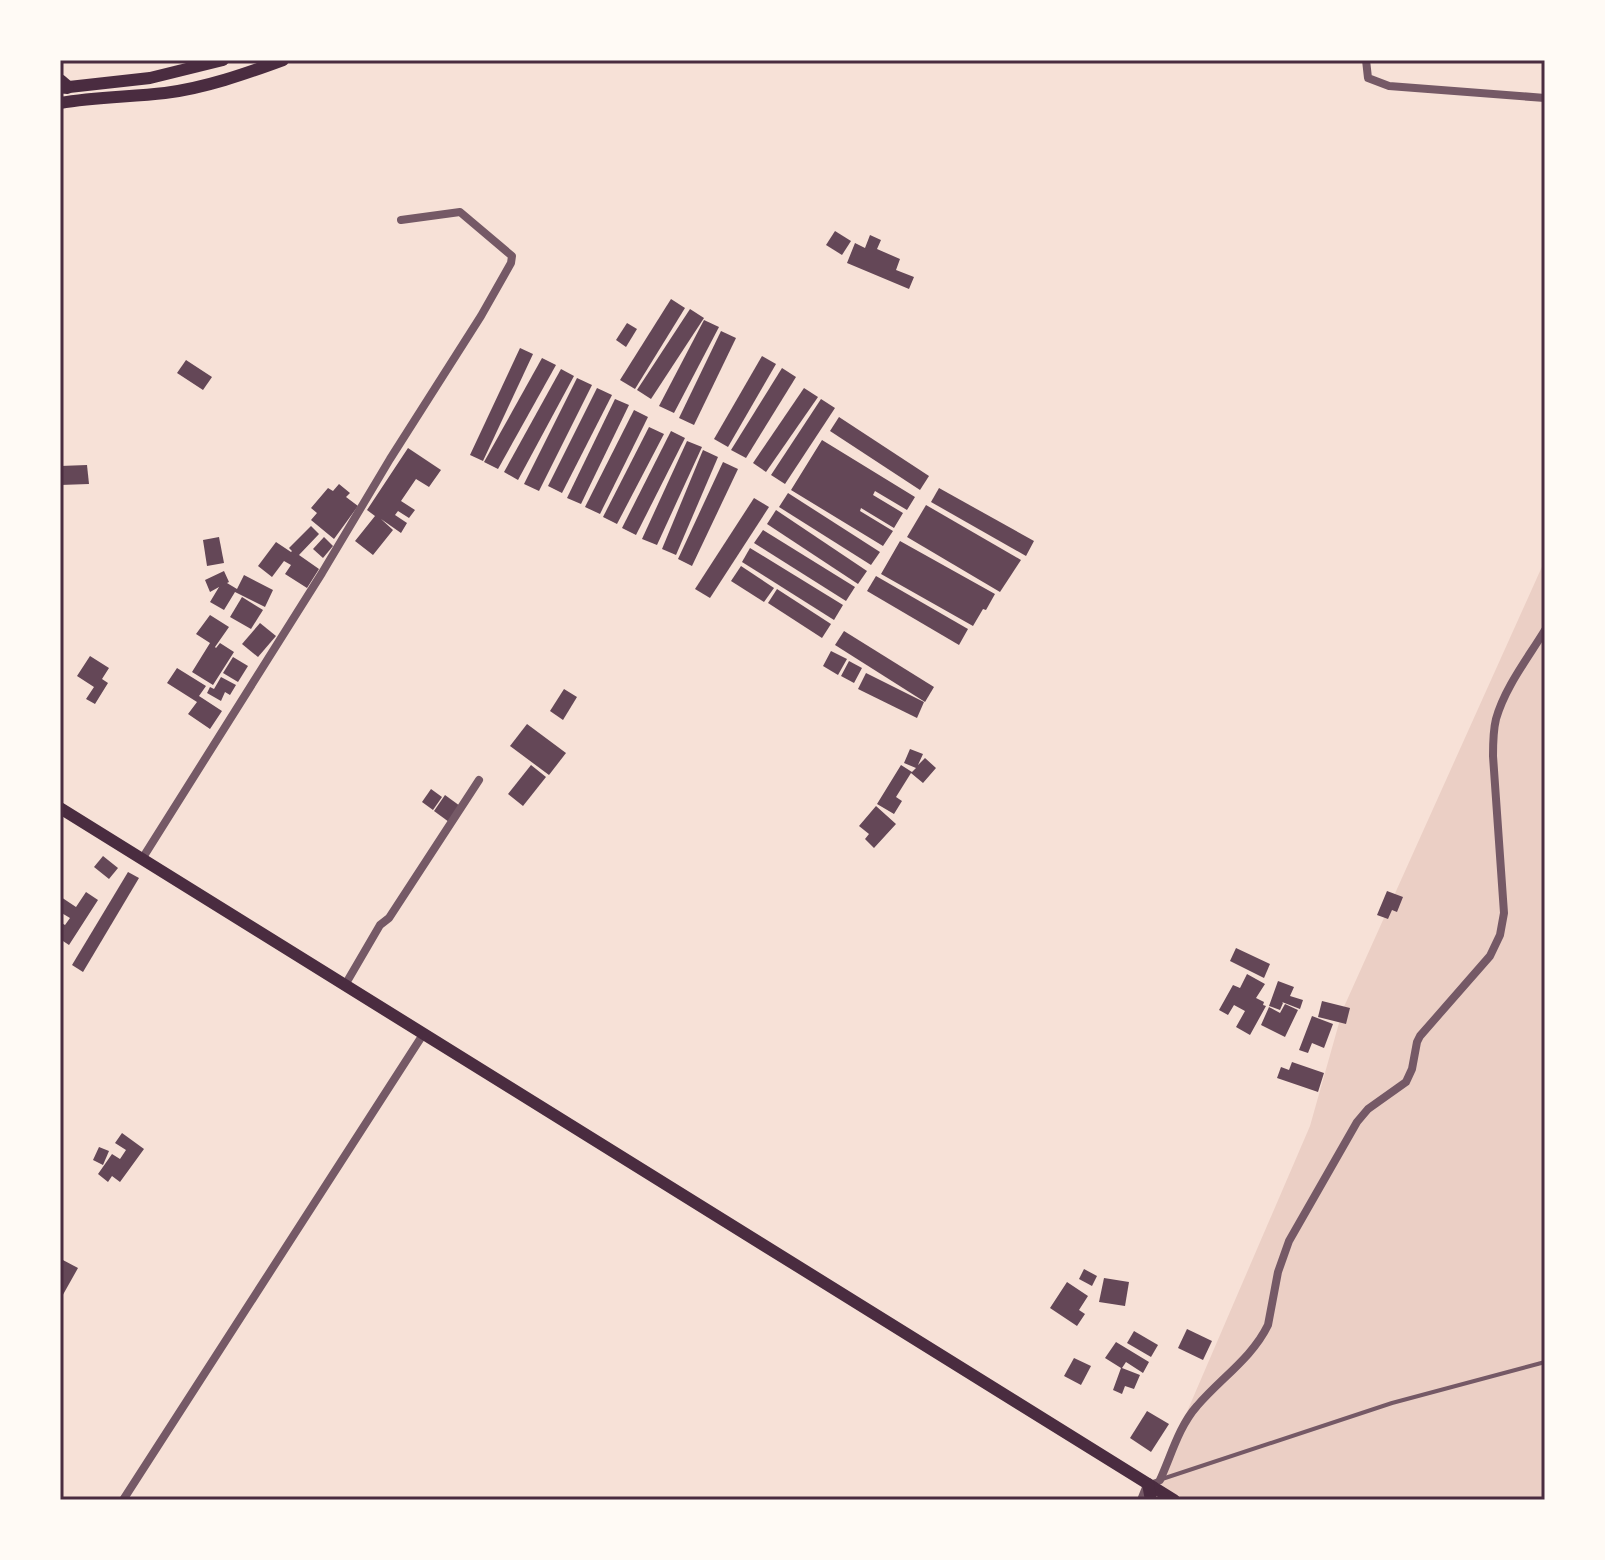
<svg xmlns="http://www.w3.org/2000/svg" width="1605" height="1560" font-family="Lato,sans-serif">
<style>
.green{fill:#ebcfc5}
.building{fill:#644757}
.lines{fill:none;stroke-linecap:round;stroke-linejoin:round}
.service{stroke:#755966;stroke-width:4}
.minor{stroke:#755966;stroke-width:8}
.secondary{stroke:#4a2c40;stroke-width:12}
.trunk{stroke:#4a2c40;stroke-width:14}
.neatline{fill:none;stroke:#4a2c40;stroke-width:3}
</style>
<rect width="100%" height="100%" fill="#f7e1d7"/>
<polygon class="green" points="1545,560 1545,1500 1149,1500 1310,1126 1343,1009"/>
<g class="building">
<polygon points="835,231 851,241 842,255 826,245"/>
<polygon points="870,235 881,240 877,249 900,259 896,270 914,277 909,289 847,263 855,243 865,248"/>
<polygon points="671,299 685,308 635,389 620,380"/>
<polygon points="690,309 704,318 651,399 637,390"/>
<polygon points="704,320 719,327 674,413 659,406"/>
<polygon points="627,323 637,329 626,347 616,340"/>
<polygon points="721,331 736,338 694,425 679,418"/>
<polygon points="520,348 533,354 483,461 470,455"/>
<polygon points="762,356 776,364 728,447 714,439"/>
<polygon points="542,358 556,365 498,469 484,462"/>
<polygon points="186,360 212,377 203,390 177,373"/>
<polygon points="782,368 796,377 746,458 731,450"/>
<polygon points="561,369 574,376 518,480 504,472"/>
<polygon points="577,378 592,385 539,491 524,484"/>
<polygon points="597,388 612,395 562,493 548,486"/>
<polygon points="804,388 818,397 766,472 753,463"/>
<polygon points="615,399 629,405 581,504 567,498"/>
<polygon points="821,399 835,408 785,484 771,475"/>
<polygon points="634,410 648,417 600,514 585,507"/>
<polygon points="839,417 929,476 920,490 830,431"/>
<polygon points="649,427 664,434 617,524 603,517"/>
<polygon points="671,431 685,438 636,535 622,528"/>
<polygon points="822,440 915,497 907,510 875,491 873,495 903,513 894,528 861,508 860,511 893,531 883,546 791,490"/>
<polygon points="687,441 702,447 657,545 642,539"/>
<polygon points="408,448 441,470 429,487 416,479 401,501 415,510 409,518 398,511 395,515 407,523 401,533 381,519 393,530 373,555 355,541 375,516 367,510"/>
<polygon points="703,450 718,457 676,555 662,549"/>
<polygon points="723,462 738,469 692,566 678,559"/>
<polygon points="87,465 89,484 60,485 60,466"/>
<polygon points="339,484 350,493 346,497 358,506 334,539 311,520 317,513 311,508 328,488 333,491"/>
<polygon points="939,488 1034,541 1026,556 931,502"/>
<polygon points="788,493 880,552 871,565 779,507"/>
<polygon points="754,498 769,507 710,598 695,589"/>
<polygon points="926,505 1021,560 1000,592 907,537"/>
<polygon points="776,510 867,571 858,584 767,524"/>
<polygon points="311,526 319,534 299,555 319,569 307,588 285,574 291,565 284,561 272,577 258,566 276,542 291,552 292,551 289,548"/>
<polygon points="763,530 855,587 846,601 754,543"/>
<polygon points="219,537 224,563 207,566 203,540"/>
<polygon points="324,537 333,546 323,558 313,549"/>
<polygon points="900,541 995,594 986,610 983,609 973,626 881,574"/>
<polygon points="750,548 843,605 834,620 742,562"/>
<polygon points="741,566 774,588 764,602 731,581"/>
<polygon points="224,571 229,582 227,583 237,589 244,575 273,590 265,607 235,592 224,610 210,602 219,587 210,592 205,580"/>
<polygon points="876,576 968,629 959,645 867,591"/>
<polygon points="777,589 831,624 822,638 768,603"/>
<polygon points="242,597 263,610 251,629 230,617"/>
<polygon points="210,615 229,627 215,647 216,648 220,643 234,652 213,685 192,672 210,643 196,634"/>
<polygon points="260,623 276,636 258,657 242,644"/>
<polygon points="844,631 934,687 925,702 835,645"/>
<polygon points="831,651 847,659 838,675 823,666"/>
<polygon points="90,656 109,668 102,679 108,683 95,704 86,699 94,687 77,676"/>
<polygon points="233,657 248,666 238,682 223,673"/>
<polygon points="849,661 862,668 854,683 841,676"/>
<polygon points="177,668 206,686 199,696 222,711 210,729 188,714 197,702 167,683"/>
<polygon points="866,673 924,702 917,718 858,689"/>
<polygon points="221,677 236,685 230,695 225,692 221,701 207,693 210,687 214,689"/>
<polygon points="564,689 577,697 563,720 550,711"/>
<polygon points="527,724 566,753 549,775 510,746"/>
<polygon points="910,749 923,754 918,765 925,758 936,768 923,783 911,773 896,797 902,801 894,814 877,804 901,765 912,772 916,768 904,763"/>
<polygon points="531,765 546,777 523,806 508,794"/>
<polygon points="431,789 442,797 433,810 422,802"/>
<polygon points="445,795 460,806 449,822 434,811"/>
<polygon points="876,806 896,824 874,848 865,839 869,834 859,826"/>
<polygon points="103,856 118,868 109,879 94,867"/>
<polygon points="128,872 139,878 83,972 72,965"/>
<polygon points="1387,891 1403,897 1397,912 1392,910 1388,919 1377,915"/>
<polygon points="86,892 98,900 69,945 60,939 60,922 65,925 70,918 60,912 60,900 61,897 76,907"/>
<polygon points="1236,948 1270,964 1264,978 1230,961"/>
<polygon points="1247,974 1265,984 1256,998 1264,1002 1263,1005 1266,1006 1250,1035 1236,1027 1245,1011 1234,1005 1228,1015 1219,1010 1233,985 1240,988"/>
<polygon points="1278,981 1294,987 1290,996 1303,1000 1300,1009 1282,1002 1283,1003 1280,1010 1269,1006"/>
<polygon points="1322,1001 1350,1008 1346,1024 1318,1017"/>
<polygon points="1285,1004 1298,1010 1285,1037 1261,1025 1269,1007 1280,1013"/>
<polygon points="1312,1016 1333,1024 1324,1048 1312,1043 1308,1053 1299,1050"/>
<polygon points="1292,1062 1324,1073 1318,1092 1277,1078 1281,1067 1289,1070"/>
<polygon points="122,1133 144,1149 120,1182 112,1176 108,1182 98,1174 112,1154 120,1159 126,1150 115,1143"/>
<polygon points="99,1147 109,1151 103,1165 93,1160"/>
<polygon points="61,1259 78,1268 60,1300 60,1261"/>
<polygon points="1084,1269 1097,1276 1092,1286 1079,1279"/>
<polygon points="1104,1278 1129,1282 1125,1306 1099,1302"/>
<polygon points="1067,1282 1088,1296 1079,1310 1085,1314 1077,1326 1050,1308"/>
<polygon points="1187,1329 1212,1341 1203,1360 1178,1348"/>
<polygon points="1134,1331 1158,1345 1151,1357 1127,1343"/>
<polygon points="1116,1342 1149,1362 1143,1373 1126,1362 1122,1368 1140,1375 1134,1389 1125,1386 1122,1394 1113,1390 1121,1368 1105,1358"/>
<polygon points="1074,1358 1091,1366 1081,1385 1064,1376"/>
<polygon points="1147,1411 1169,1424 1151,1452 1130,1438"/>
</g>
<g class="lines">
<polyline class="service" points="1150,1483 1392,1403 1545,1362"/>
<g class="minor">
<polyline points="1366,60 1368,78 1389,86 1545,98"/>
<polyline points="142,859 322,573 390,459 481,316 511,263 512,256 460,212 401,220"/>
<polyline points="345,985 380,925 389,918 479,780"/>
<path d="M1160 1480C1171 1456 1179 1426 1197 1406 1221 1378 1252 1358 1268 1325L1278 1272 1289 1241 1357 1122 1368 1109 1406 1082 1412 1069 1417 1042 1420 1036 1490 956 1500 935 1504 913 1493 756C1493 744 1493 731 1496 719 1505 687 1528 658 1545 630"/>
<polyline points="123,1500 424,1033"/>
<polyline points="1141,1500 1147,1485"/>
</g>
<g class="secondary">
<polyline points="60,88 150,78 223,60"/>
<path d="M60 103C95 97 130 97 165 93 205 88 245 74 283 60"/>
<polyline points="60,808 1174,1500"/>
<polyline points="1148,1484 1151,1500"/>
</g>
<polyline class="trunk" points="60,81 67,87"/>
</g>
<rect width="1605" height="1560" fill="none" stroke="#fffaf5" stroke-width="124"/>
<rect x="62" y="62" width="1481" height="1436" class="neatline"/>
</svg>
